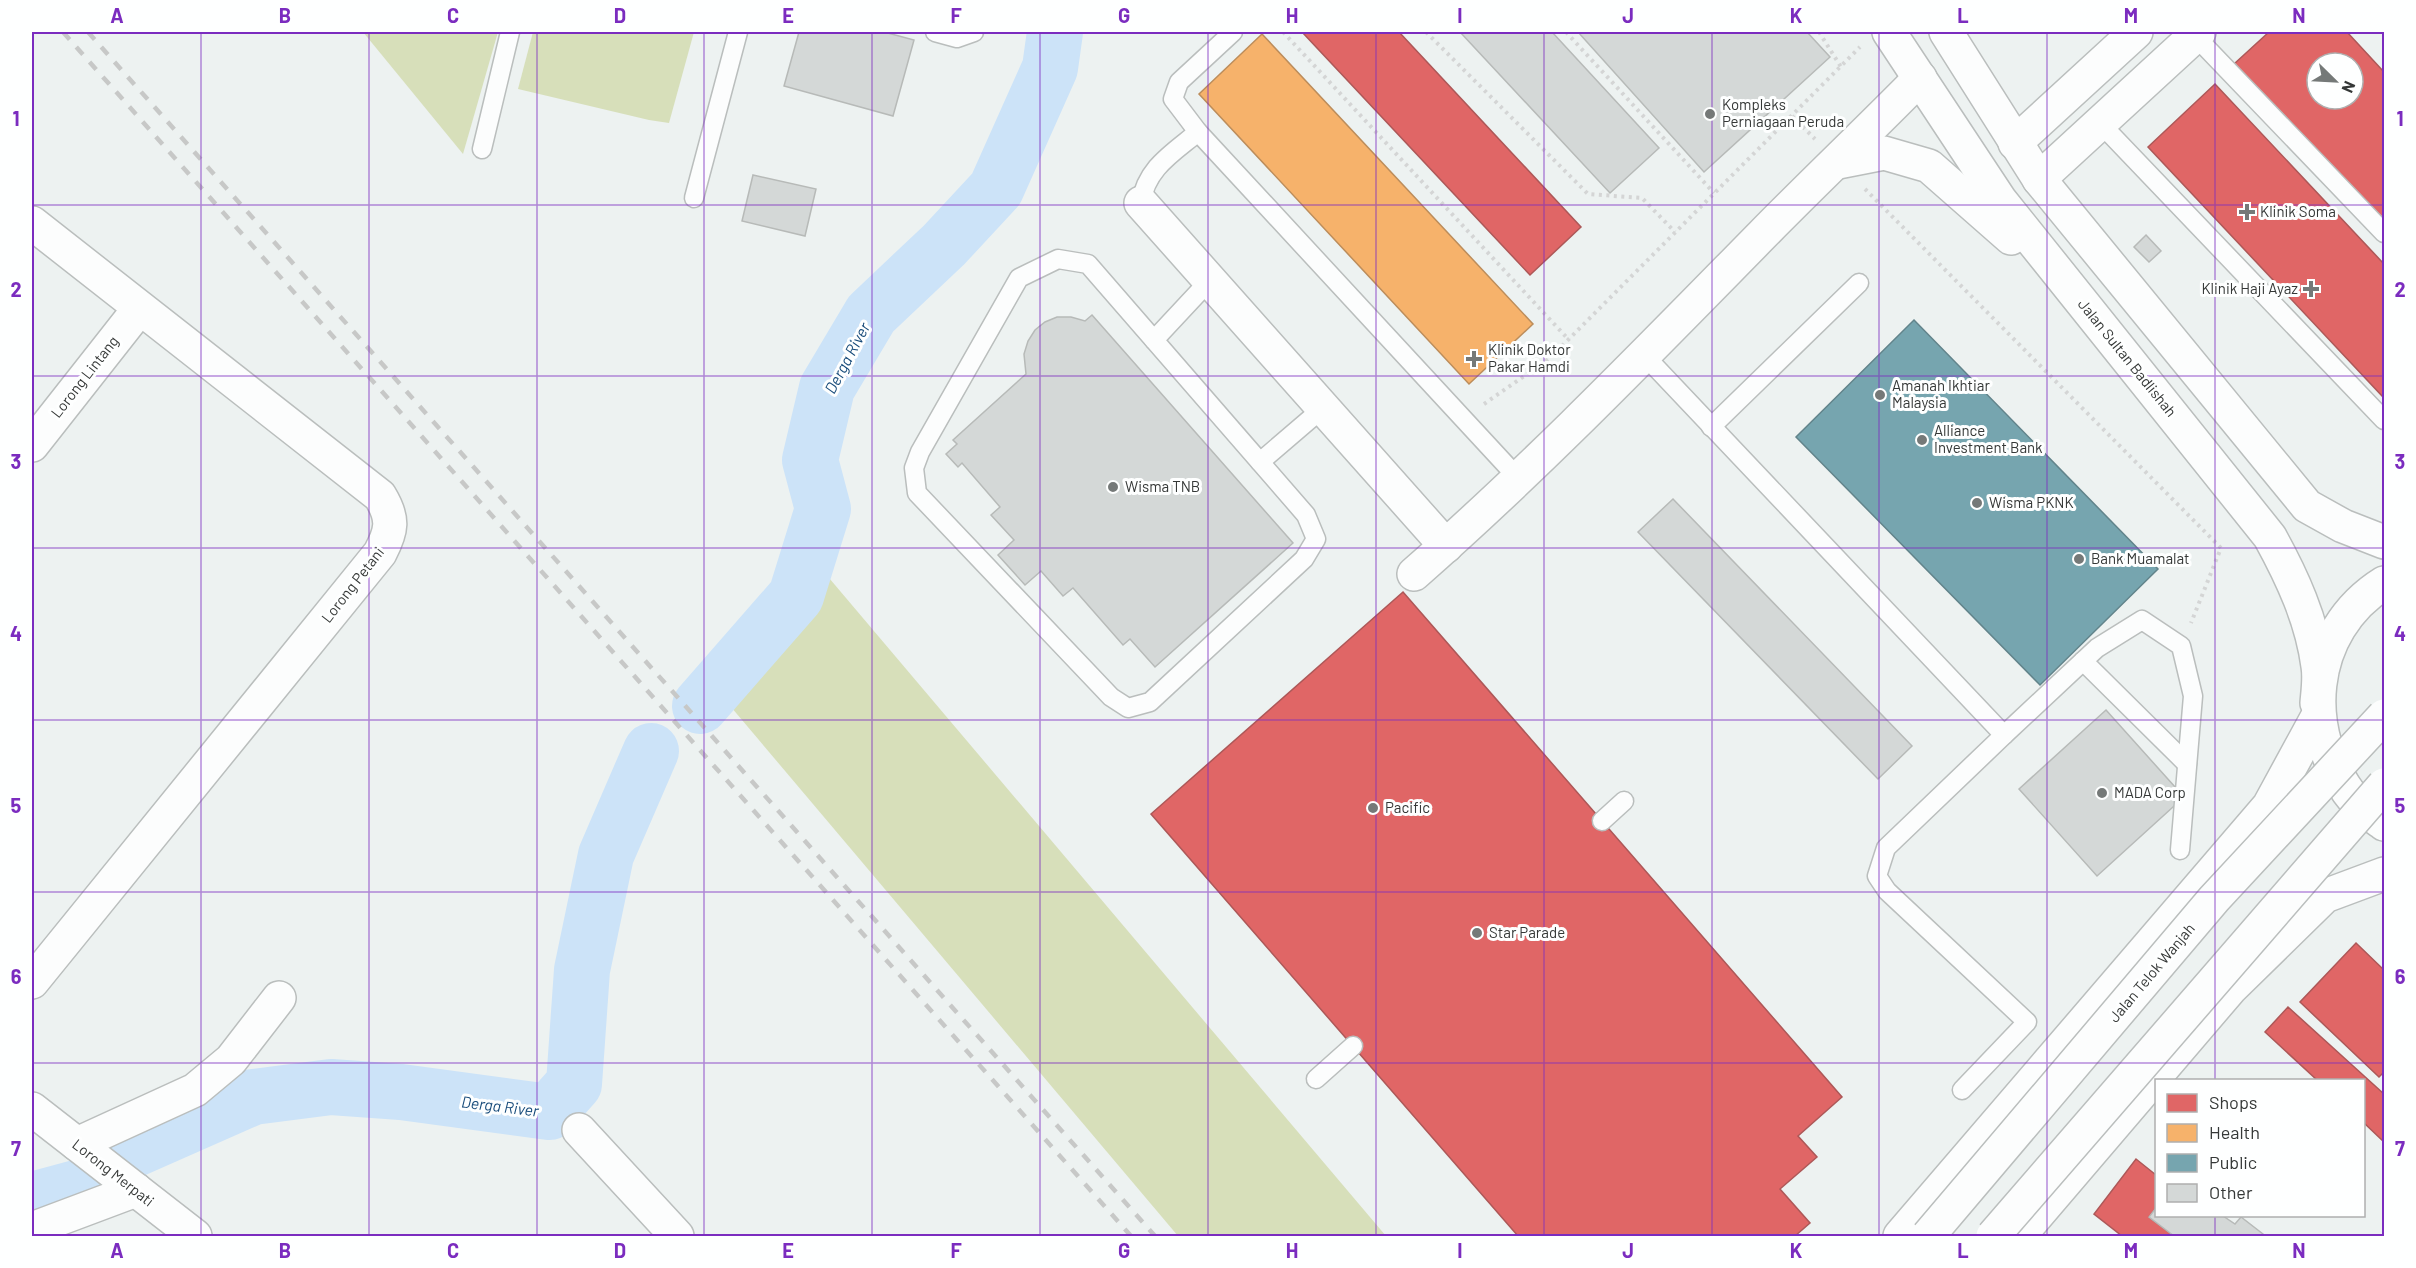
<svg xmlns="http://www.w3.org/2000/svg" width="2416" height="1268" font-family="Barlow,sans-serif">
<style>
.green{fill:#d7dfba}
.shops{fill:#e06666;stroke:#ad5858;stroke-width:1.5;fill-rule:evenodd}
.health{fill:#f6b26b;stroke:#bc8d5b;stroke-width:1.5}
.public{fill:#76a5af;stroke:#62848b;stroke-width:1.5}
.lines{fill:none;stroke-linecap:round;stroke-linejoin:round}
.river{stroke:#cce3f8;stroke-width:56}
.building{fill:#d4d8d7;stroke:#b7bab8;stroke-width:1.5}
.lane-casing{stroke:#babebd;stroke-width:21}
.street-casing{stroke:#babebd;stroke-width:36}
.secondary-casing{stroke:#babebd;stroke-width:36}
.path{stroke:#d4d5d5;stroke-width:4;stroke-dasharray:3 4.5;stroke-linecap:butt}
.lane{stroke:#fcfdfd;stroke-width:18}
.street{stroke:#fcfdfd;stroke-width:33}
.secondary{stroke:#fcfdfd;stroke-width:33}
.rail{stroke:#c7c8c7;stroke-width:4.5;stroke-dasharray:10 10;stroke-linecap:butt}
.secondary-bridge-casing{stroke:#babebd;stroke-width:36;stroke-linecap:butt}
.secondary-bridge{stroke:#fcfdfd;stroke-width:33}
.grid{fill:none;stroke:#7b2cbf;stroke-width:1.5;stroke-opacity:0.55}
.poi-dot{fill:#757978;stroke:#feffff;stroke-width:2}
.labels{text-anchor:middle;stroke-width:6;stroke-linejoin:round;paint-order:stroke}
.poi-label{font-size:15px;fill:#353837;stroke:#feffff;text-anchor:start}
.street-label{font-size:15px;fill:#353837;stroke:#feffff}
.water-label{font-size:16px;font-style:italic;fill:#174b7a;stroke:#feffff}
.neatline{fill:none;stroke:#7b2cbf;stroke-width:2}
.grid-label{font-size:20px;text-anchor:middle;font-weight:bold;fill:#7b2cbf}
</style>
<rect width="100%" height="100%" fill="#edf2f1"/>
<g class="green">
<polygon points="363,32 498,32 463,154"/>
<polygon points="533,32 694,32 669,123 649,120 518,89"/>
<polygon points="824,572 1386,1236 1178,1236 720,694"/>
</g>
<g class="shops">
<polygon points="1302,32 1399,32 1581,227 1530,275"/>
<path d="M2269 32H2347L2384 72V225L2234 64ZM2317 63H2353V99H2317Z"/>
<polygon points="2215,84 2384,264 2384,398 2148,147"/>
<polygon points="1403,592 1842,1097 1798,1136 1817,1157 1780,1189 1810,1223 1795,1236 1518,1236 1151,814"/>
<polygon points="2356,943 2384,970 2384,1072 2379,1077 2300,1002"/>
<polygon points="2288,1007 2384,1094 2384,1142 2364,1123 2364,1080 2317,1080 2265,1032"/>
<polygon points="2136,1159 2156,1175 2156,1208 2149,1217 2174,1236 2122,1236 2094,1214"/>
</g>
<polygon class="health" points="1262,34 1533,324 1469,384 1199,94"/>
<polygon class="public" points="1914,320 2158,569 2040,685 1796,437"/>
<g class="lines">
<g class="river">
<polyline points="700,706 796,596 823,509 810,460 827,388 871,314 944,245 996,189 1050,68 1055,32"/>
<polyline points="119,1156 253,1097 331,1087 401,1092 549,1112 574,1084 582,970 606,855 651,751"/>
<polyline points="32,1200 80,1187"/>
</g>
</g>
<g class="building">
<polygon points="799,32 884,32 914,40 893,116 784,86"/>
<polygon points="1460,32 1552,32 1659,148 1610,193"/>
<polygon points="1578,32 1807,32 1830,57 1704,172"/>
<polygon points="753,175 816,189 805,236 742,221"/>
<polygon points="2146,235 2161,251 2149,262 2134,247"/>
<polygon points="1092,315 1293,543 1155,667 1130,639 1123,645 1073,588 1063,596 1041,571 1025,585 998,555 1014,540 991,515 1000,507 962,463 958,467 946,454 957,444 953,440 1026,374 1024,354 1028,341 1035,330 1045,322 1057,317 1071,317 1085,321"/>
<polygon points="1673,499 1912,746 1878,779 1638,532"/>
<polygon points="2106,710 2184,797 2097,876 2019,789"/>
<polygon points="2156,1208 2156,1216 2223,1216 2235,1224 2241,1217 2263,1234 2261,1236 2174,1236 2149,1217"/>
</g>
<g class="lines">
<g class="lane-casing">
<g id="lane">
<polyline points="935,32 957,38 974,32"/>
<polyline points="2195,36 2384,233"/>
<polyline points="2100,123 2384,420"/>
<polyline points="1198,132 1519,479"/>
<polyline points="482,149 510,32"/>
<polyline points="694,198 738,32"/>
<path d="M1141 203C1146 168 1173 153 1198 132L1173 99 1179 82 1233 32"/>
<polygon points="1058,259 1088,264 1306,515 1316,539 1304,559 1150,702 1128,708 1111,697 917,493 914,468 920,452 1019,278"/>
<polyline points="1154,340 1210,280"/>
<polyline points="1645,356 2004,735 1886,848 1877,876 1887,891 2027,1022 1962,1090"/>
<polyline points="1711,427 1859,283"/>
<polyline points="1260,462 1323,408"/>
<polyline points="2083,661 2187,764"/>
<polyline points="2004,735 2097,648 2142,620 2181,646 2193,696 2180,850"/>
<polyline points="1602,821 1624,801"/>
<polyline points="1316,1079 1353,1046"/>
</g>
</g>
<g class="street-casing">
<g id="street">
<polyline points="2015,143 2136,32"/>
<polyline points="2039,179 2199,32"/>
<polyline points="1141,203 1446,546"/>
<path d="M32 223 380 496C394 519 392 530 380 553L32 982"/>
<polyline points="32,445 139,309"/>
<path d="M1414 574C1536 467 1648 351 1762 235 1814 182 1868 131 1920 78"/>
<polyline points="579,1130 677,1236"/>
<polyline points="77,1144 195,1090 231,1060 279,998"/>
<polyline points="32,1229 136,1190"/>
<polyline points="1900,1236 2269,806 2318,716"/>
<polyline points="2019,1236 2230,989 2325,896 2384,874"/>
</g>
</g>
<g class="secondary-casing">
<g id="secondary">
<path d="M1889 32 2000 200 2270 537C2292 577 2312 620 2318 666 2320 678 2318 691 2317 703"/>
<polyline points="1946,32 2039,179 2307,506 2343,526 2384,542"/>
<polyline points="1838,162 1884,153 1929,166 2011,238"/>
<path d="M2384 583C2307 631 2299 734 2356 802 2363 810 2375 817 2384 824"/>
<polyline points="32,1109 195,1236"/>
</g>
</g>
<g class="path">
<polyline points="1283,32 1569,340"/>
<polyline points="1426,32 1588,194 1642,198 1675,232"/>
<polyline points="1566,32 1714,193"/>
<polyline points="1819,32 1841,67"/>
<polyline points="1792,116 1815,139"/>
<polyline points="1865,189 2221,548 2191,623"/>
<polyline points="1484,404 1550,358 1860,47"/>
</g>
<use href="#lane" class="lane"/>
<use href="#street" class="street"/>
<use href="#secondary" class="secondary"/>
<g class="rail">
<polyline points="63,32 1131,1236"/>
<polyline points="88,32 1155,1236"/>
</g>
<g class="secondary-bridge-casing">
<g id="secondary-bridge">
<polyline points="1928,1236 2214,899 2384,716"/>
<polyline points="1993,1236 2384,785"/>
</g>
</g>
<use href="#secondary-bridge" class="secondary-bridge"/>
</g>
<path class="grid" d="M201 32V1236M369 32V1236M537 32V1236M704 32V1236M872 32V1236M1040 32V1236M1208 32V1236M1376 32V1236M1544 32V1236M1712 32V1236M1879 32V1236M2047 32V1236M2215 32V1080M32 205H2384M32 376H2384M32 548H2384M32 720H2384M32 892H2384M32 1063H2384M2215 1216V1236"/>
<g class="poi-dot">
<circle cx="1710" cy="114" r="6"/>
<path d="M2244 203h6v6h6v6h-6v6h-6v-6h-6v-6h6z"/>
<path d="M2308 280h6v6h6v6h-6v6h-6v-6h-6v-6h6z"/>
<path d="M1471 350h6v6h6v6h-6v6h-6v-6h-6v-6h6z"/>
<circle cx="1880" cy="395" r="6"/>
<circle cx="1922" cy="440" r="6"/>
<circle cx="1113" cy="487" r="6"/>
<circle cx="1977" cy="503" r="6"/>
<circle cx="2079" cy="559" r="6"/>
<circle cx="2102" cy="793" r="6"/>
<circle cx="1373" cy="808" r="6"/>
<circle cx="1477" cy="933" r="6"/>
</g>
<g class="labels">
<g class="poi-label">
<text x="1722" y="110">Kompleks<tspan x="1722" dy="17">Perniagaan Peruda</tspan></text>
<text x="2260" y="217">Klinik Soma</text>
<text x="2298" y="294" text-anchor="end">Klinik Haji Ayaz</text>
<text x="1488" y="355">Klinik Doktor<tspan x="1488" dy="17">Pakar Hamdi</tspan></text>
<text x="1892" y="391">Amanah Ikhtiar<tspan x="1892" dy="17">Malaysia</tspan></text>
<text x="1934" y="436">Alliance<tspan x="1934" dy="17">Investment Bank</tspan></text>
<text x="1125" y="492">Wisma TNB</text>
<text x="1989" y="508">Wisma PKNK</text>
<text x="2091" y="564">Bank Muamalat</text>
<text x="2114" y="798">MADA Corp</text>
<text x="1385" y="813">Pacific</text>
<text x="1489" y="938">Star Parade</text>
</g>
<g class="street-label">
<text transform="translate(2127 358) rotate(51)" y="5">Jalan Sultan Badlishah</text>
<text transform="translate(85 377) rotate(-52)" y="5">Lorong Lintang</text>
<text transform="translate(353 585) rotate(-52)" y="5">Lorong Petani</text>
<text transform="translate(2152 973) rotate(-50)" y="5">Jalan Telok Wanjah</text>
<text transform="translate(113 1173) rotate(38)" y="5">Lorong Merpati</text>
</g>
<g class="water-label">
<text transform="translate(847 358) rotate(-62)" y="6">Derga River</text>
<text transform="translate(500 1106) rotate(7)" y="6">Derga River</text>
</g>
</g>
<rect width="2416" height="1268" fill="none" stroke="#feffff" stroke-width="66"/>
<rect x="2155" y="1079" width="210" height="138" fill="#feffff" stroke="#aeafaf" stroke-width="1.5"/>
<rect x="2167" y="1094" width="30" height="18" fill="#e06666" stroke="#aeafaf" stroke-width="1.5"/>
<text x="2209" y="1109" font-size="18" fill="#353837">Shops</text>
<rect x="2167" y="1124" width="30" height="18" fill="#f6b26b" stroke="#aeafaf" stroke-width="1.5"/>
<text x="2209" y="1139" font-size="18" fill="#353837">Health</text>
<rect x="2167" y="1154" width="30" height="18" fill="#76a5af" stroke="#aeafaf" stroke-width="1.5"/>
<text x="2209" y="1169" font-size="18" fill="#353837">Public</text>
<rect x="2167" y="1184" width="30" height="18" fill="#d4d8d7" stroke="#aeafaf" stroke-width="1.5"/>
<text x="2209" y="1199" font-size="18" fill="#353837">Other</text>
<g transform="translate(2335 81) rotate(114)"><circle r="28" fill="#feffff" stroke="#aeafaf" stroke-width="1.5"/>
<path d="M0-4.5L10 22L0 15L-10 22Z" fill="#757978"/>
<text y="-9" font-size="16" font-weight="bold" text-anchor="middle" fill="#353837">N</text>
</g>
<rect x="33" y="33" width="2350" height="1202" class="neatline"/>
<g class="grid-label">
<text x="117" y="23">A</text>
<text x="285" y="23">B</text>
<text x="453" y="23">C</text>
<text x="620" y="23">D</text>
<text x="788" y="23">E</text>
<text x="956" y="23">F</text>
<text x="1124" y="23">G</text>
<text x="1292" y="23">H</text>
<text x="1460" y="23">I</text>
<text x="1628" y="23">J</text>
<text x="1796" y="23">K</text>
<text x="1963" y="23">L</text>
<text x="2131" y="23">M</text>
<text x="2299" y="23">N</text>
<text x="16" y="126">1</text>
<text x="2400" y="126">1</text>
<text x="16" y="297">2</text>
<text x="2400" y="297">2</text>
<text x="16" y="469">3</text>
<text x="2400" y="469">3</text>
<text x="16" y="641">4</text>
<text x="2400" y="641">4</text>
<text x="16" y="813">5</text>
<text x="2400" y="813">5</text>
<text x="16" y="984">6</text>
<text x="2400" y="984">6</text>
<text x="16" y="1156">7</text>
<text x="2400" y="1156">7</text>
<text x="117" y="1258">A</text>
<text x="285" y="1258">B</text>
<text x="453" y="1258">C</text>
<text x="620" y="1258">D</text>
<text x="788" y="1258">E</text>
<text x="956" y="1258">F</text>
<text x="1124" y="1258">G</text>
<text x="1292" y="1258">H</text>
<text x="1460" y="1258">I</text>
<text x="1628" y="1258">J</text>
<text x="1796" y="1258">K</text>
<text x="1963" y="1258">L</text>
<text x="2131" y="1258">M</text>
<text x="2299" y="1258">N</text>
</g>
</svg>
